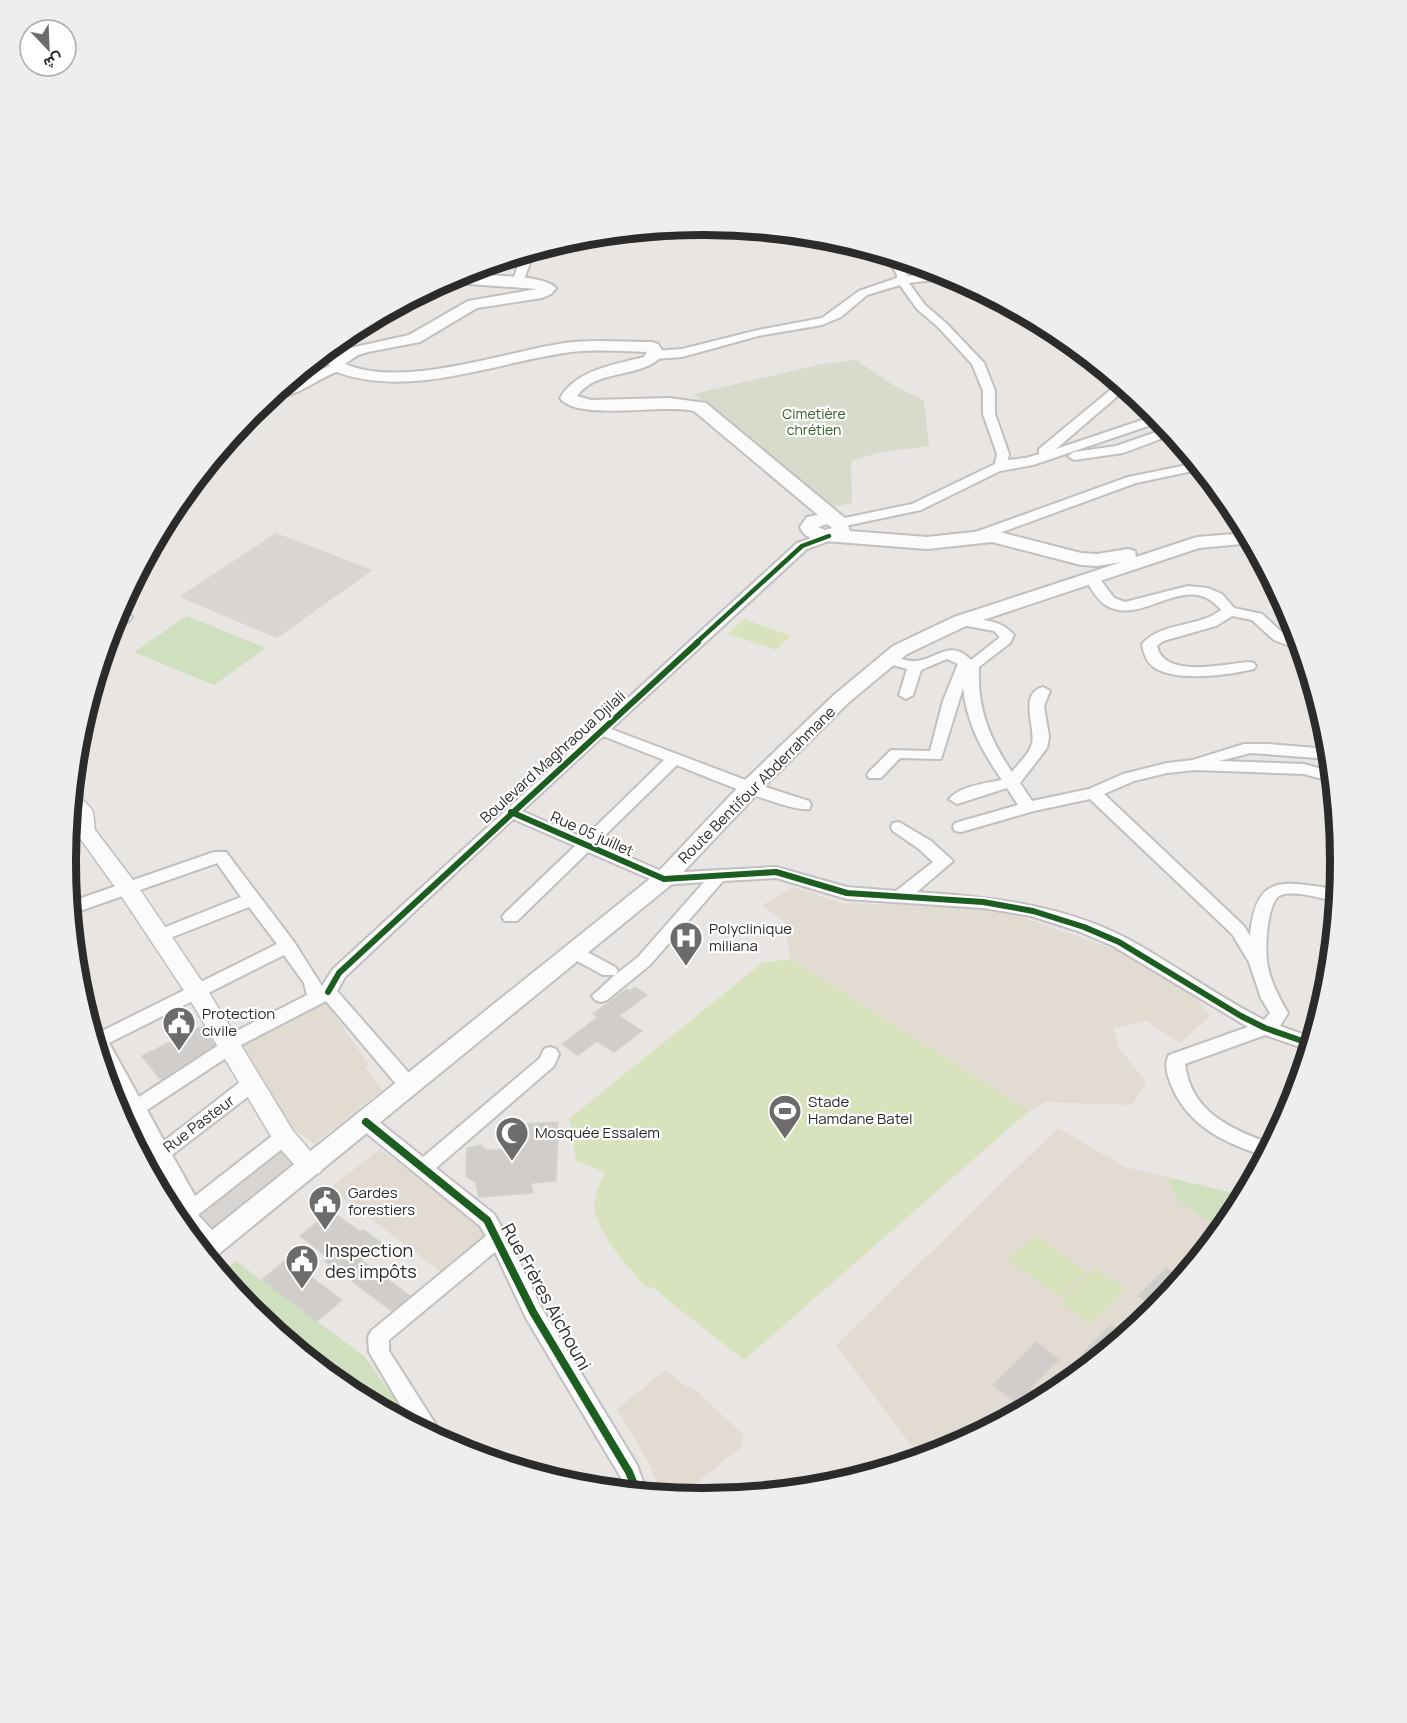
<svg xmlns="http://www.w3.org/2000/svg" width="1407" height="1723" font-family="Manrope,Vazirmatn,sans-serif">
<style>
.education{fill:#e2dbd1}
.green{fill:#cfe0bf}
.cemetery{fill:#d6dbcb}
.pitch{fill:#d8e3bd}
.plaza{fill:#d8d5d2}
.building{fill:#d0cdcb;stroke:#d3d1ce;stroke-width:1.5}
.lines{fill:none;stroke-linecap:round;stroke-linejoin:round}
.minor-casing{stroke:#c1c0c0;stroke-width:4}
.tertiary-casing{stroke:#c1c0c0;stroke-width:3}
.secondary-casing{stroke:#c1c0c0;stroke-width:4}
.minor{fill:#fcfbfb;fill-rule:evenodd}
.tertiary{fill:#fcfbfb;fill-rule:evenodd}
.secondary{fill:#fcfbfb;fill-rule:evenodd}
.cycleway-far2-casing{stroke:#fff;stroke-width:8}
.cycleway-far1-casing{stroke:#fff;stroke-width:10}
.cycleway-casing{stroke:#fff;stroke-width:11}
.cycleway-far2{stroke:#1b5e20;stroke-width:4.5}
.cycleway-far1{stroke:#1b5e20;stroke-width:6}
.cycleway{stroke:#1b5e20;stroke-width:8}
.labels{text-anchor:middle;stroke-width:4.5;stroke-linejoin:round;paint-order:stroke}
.far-park-label{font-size:14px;fill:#346023;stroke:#fff}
.street-label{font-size:15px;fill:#2b2b2b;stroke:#fff}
.poi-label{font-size:15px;fill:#2b2b2b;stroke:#fff;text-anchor:start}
.near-poi-label{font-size:18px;fill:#2b2b2b;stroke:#fff;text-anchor:start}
.near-street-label{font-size:18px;fill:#2b2b2b;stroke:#fff}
.rim{fill:none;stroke:#2b2b2b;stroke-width:8}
</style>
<rect width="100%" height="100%" fill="#e8e5e2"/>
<g class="education">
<polygon points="793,887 841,903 971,907 1016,915 1122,952 1193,995 1210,1016 1180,1043 1147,1021 1113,1028 1120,1049 1146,1082 1132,1105 1045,1102 1029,1111 791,959 784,921 762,905"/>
<polygon points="324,1000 369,1065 365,1067 382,1090 314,1144 288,1124 267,1084 238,1044"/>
<polygon points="1058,1128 1125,1167 1244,1196 1233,1216 1154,1313 1057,1392 947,1451 921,1459 836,1345"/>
<polygon points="380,1149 458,1208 489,1236 444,1274 330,1188"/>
<polygon points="665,1370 682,1384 697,1391 744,1436 740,1448 678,1497 663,1495 648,1461 617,1409"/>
</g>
<g class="green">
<polygon points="187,616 266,648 214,685 134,652"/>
<polygon points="1166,1177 1244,1196 1233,1216 1196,1261 1183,1258 1216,1226 1178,1200"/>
<polygon points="236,1261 365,1357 415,1427 349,1391 252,1312 221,1274"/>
</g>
<polygon class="cemetery" points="856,360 893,385 924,401 929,446 877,453 851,461 852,503 833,507 694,394 822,364"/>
<g class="pitch">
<polygon points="744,619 791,636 776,650 728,634"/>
<path d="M791 959 1029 1111 744 1360 665 1298 655 1288 644 1286C628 1265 589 1227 595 1198 597 1189 602 1181 605 1172L576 1161 569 1119 762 963Z"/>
<polygon points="1035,1235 1087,1272 1060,1297 1008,1260"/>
<polygon points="1095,1268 1126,1289 1091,1324 1060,1302"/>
</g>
<g class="plaza">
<polygon points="276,533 373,570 277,638 179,597"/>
<polygon points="135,1114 156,1152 144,1161 124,1122"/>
<polygon points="281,1151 296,1166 197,1244 182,1226"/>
</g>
<g class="building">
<polygon points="635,987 647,995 619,1016 642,1031 614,1052 597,1041 578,1055 562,1044 598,1017 593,1014 627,989 630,991"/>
<polygon points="203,1026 214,1045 161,1080 142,1056"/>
<polygon points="558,1122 556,1181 531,1183 533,1193 479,1197 476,1183 466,1176 467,1148 480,1145 487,1150 504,1150 505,1125"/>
<polygon points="331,1211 360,1232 363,1230 382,1243 361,1260 410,1296 392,1311 325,1261 329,1258 300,1236"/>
<polygon points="287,1259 342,1300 317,1321 262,1280"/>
<polygon points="1166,1268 1182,1278 1157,1309 1138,1296"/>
<polygon points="1111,1325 1126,1335 1094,1361 1083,1353"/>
<polygon points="1036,1342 1059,1359 1030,1389 1044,1399 1025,1409 993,1385"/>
</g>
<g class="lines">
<g class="minor-casing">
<g id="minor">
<polygon points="581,242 585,243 585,247 531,260 522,285 514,285 512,283 522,254"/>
<polygon points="886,254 898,258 908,276 947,272 957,277 909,283 925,305 946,323 984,363 995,391 995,414 1009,454 1008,460 1026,458 1039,454 1039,449 1120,382 1127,388 1056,449 1157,415 1163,421 1033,465 1000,471 921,510 840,527 835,526 833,523 835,520 912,504 995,464 997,454 983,414 983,391 972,364 938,327 917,309 900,285 867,295 841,317 822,325 758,336 682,357 655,359 649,355 655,351 682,349 758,330 822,318 859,291 897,278 897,275"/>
<path d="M338 363 342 364V370C319 376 297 400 271 396 280 388 288 388 298 383 312 377 322 367 338 363Z"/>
<polygon points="1168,428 1174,434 1123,453 1074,460 1068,456 1074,452 1116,446"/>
<polygon points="1197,463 1202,469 1136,483 983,539 978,540 971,536 973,533 1128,477"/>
<path d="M829 532 834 533 836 536 834 539 807 549 611 729 756 784 809 801 811 805 809 809C792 813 699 774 677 765L597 843 666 873 776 867 847 887 896 891 933 862 919 849 893 831 891 827 893 823 899 822 931 841 953 861 917 892C988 897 1061 904 1126 938 1173 963 1216 996 1264 1020L1270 1013 1261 998 1249 962 1232 934 1090 799 1034 811 961 832 955 831 953 827 955 823 1018 805 1007 788 957 804 949 799C960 786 986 783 1002 780 982 751 967 724 963 688L941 759 900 758 881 778H869L867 775 869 772 891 750 930 751 943 701 958 664 947 659 921 670 913 695 906 699 899 695 907 669 882 662 880 659 887 655C897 657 906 662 916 661 936 660 950 638 971 660L999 638V636L994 631 956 624 954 621 956 618 961 617C980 620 1001 619 1014 635L1010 643 979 667C977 708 989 738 1012 772 1018 764 1029 754 1032 744 1036 728 1018 693 1043 687L1050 691 1044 706 1049 737 1047 748 1020 783 1032 801 1089 789 1123 774 1167 763 1193 760 1244 744H1268L1330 749V759L1251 753 1219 761 1304 764 1332 772 1333 782 1304 774 1195 770 1167 773 1134 781 1104 794 1244 926 1250 936C1256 868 1287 884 1338 889L1337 901C1321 899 1297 890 1281 895 1267 900 1265 948 1267 961 1269 979 1279 998 1288 1013L1280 1026 1313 1038 1309 1050 1265 1035 1185 1064C1191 1112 1230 1129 1272 1144L1265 1156C1224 1143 1186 1125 1170 1082 1167 1074 1164 1063 1169 1055L1248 1027 1113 946 1078 931 1031 916 983 908 847 899 776 878 723 881 650 965 607 1000 601 1002 595 1000 592 996 615 975H603L568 956 565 952 568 948H580L615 967 618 971 615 975 638 957 704 882 664 885 588 852 517 921H505L502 917 505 913 575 846 513 819 345 977 337 991 416 1081 418 1086 416 1091 409 1093 402 1091 326 1001 235 1048 229 1056 147 1110 164 1141 244 1079 251 1077 258 1079 260 1084 258 1089 172 1155 195 1196 277 1132 284 1130 291 1132 294 1137 291 1142 198 1215 224 1243 221 1249 214 1251 207 1249 181 1225 164 1197 177 1200 158 1166 150 1171 142 1157 150 1151 133 1120 124 1124 117 1111 125 1106 101 1062 89 1021 97 1022 102 1031 277 944 249 907 165 940H153L150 936 153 932 241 897 217 863 71 914 70 902 214 852H226L294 942 322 986 333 969 797 543ZM603 736 664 760 584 838 522 811ZM284 955 304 983 307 995 223 1038 217 1046 139 1097 109 1043Z"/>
<path d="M1092 574 1097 575 1114 598 1125 602 1188 586 1208 588 1222 594 1234 608 1262 614 1284 634 1300 641 1303 651 1274 640 1252 620 1232 616 1216 626 1163 641 1157 646C1164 679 1223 664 1249 662L1254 663 1256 666 1254 669C1230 675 1177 682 1155 668 1146 662 1144 654 1142 644 1160 622 1198 628 1221 610 1186 567 1142 630 1104 604 1096 598 1090 587 1085 578Z"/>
<path d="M125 613 132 617C128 623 118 629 111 630L115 618Z"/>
<polygon points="85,826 91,827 93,831 91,835 68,842 69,831"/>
<polygon points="550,1047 556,1049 559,1054 554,1066 436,1168 494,1214 508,1238 541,1307 637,1465 647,1493 626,1491 620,1476 526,1318 495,1252 389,1340 389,1351 438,1428 441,1435 439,1439 412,1425 369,1352 368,1337 371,1331 486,1236 480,1226 359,1127 357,1122 359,1117 366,1115 373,1117 423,1157 540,1058 544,1049"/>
</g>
</g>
<g class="tertiary-casing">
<polygon id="tertiary" points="72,796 79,797 90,807 93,812 95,830 136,884 205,986 293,1131 323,1166 320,1173 311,1175 302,1173 275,1143 189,998 120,894 75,831 71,812"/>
</g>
<g class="secondary-casing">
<path id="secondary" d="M455 275C477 276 543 273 556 288L551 294 542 298 477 308 420 342 368 352 358 355 345 364C404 389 503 352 565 343 594 339 623 342 652 342L658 344 664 353C645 380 597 367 577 396L591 400 669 398 706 403 846 519 850 531 927 537 992 530 1081 553 1097 554 1128 549 1135 551 1136 557 1197 537 1247 533 1253 543 1199 548 968 625 907 654 848 703 758 793 672 884 210 1261 196 1243 656 874 742 783 834 695 893 646 954 617 1122 562 1097 566 1081 565 992 542 927 549 825 541C815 540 804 538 800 527L807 517 818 515 694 411C663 403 578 422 560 398 577 369 614 365 644 357L647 352C620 351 591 349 564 353 492 364 403 400 332 370L328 362 346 349 409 335 468 301 537 289 442 282ZM827 524 832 528 825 530 818 527Z"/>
</g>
<use href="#minor" class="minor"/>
<use href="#tertiary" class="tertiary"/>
<use href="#secondary" class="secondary"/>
<g class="cycleway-far2-casing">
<polyline id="cycleway-far2" points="696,643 802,546 829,536"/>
</g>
<g class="cycleway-far1-casing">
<g id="cycleway-far1">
<polyline points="511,812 664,879 776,872 847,893 983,902 1033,911 1084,927 1119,942 1241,1016 1265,1028 1311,1044"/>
<polyline points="328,992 339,973 698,642"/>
</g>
</g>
<g class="cycleway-casing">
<polyline id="cycleway" points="366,1122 487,1220 533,1312 629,1472 637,1492"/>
</g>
<use href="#cycleway-far2" class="cycleway-far2"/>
<use href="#cycleway-far1" class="cycleway-far1"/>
<use href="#cycleway" class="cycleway"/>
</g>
<defs>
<g id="hospital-pin" transform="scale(1.725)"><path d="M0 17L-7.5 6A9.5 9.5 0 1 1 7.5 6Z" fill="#6d6c6b" stroke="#fff"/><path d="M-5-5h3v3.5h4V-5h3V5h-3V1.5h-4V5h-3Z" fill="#fff"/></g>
<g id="civic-pin" transform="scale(1.725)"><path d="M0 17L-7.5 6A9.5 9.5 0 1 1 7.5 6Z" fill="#6d6c6b" stroke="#fff"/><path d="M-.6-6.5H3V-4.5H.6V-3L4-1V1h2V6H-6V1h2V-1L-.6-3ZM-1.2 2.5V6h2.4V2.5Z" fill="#fff"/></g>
<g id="stadium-pin" transform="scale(1.725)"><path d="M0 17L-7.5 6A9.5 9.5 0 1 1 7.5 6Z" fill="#6d6c6b" stroke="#fff"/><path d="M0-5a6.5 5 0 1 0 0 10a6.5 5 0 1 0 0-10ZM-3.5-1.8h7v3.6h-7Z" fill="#fff"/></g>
<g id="mosque-pin" transform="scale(1.725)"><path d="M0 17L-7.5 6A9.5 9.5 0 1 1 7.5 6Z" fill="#6d6c6b" stroke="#fff"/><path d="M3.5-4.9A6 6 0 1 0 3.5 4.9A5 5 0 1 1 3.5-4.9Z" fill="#fff"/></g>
</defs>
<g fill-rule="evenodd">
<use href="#hospital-pin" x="686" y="938"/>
<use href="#civic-pin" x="179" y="1023"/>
<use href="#stadium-pin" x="785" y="1111"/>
<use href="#mosque-pin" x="512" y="1133"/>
<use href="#civic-pin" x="325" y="1202"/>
<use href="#civic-pin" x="302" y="1261"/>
</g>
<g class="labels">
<g class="far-park-label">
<text x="814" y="419">Cimetière<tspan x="814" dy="16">chrétien</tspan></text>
</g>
<g class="street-label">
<text transform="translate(553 757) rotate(-42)" y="5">Boulevard Maghraoua Djilali</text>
<text transform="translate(757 785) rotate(-45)" y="5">Route Bentifour Abderrahmane</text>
<text transform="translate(592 834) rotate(24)" y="5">Rue 05 juillet</text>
<text transform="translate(199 1124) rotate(-37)" y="5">Rue Pasteur</text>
</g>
<g class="poi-label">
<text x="709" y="934">Polyclinique<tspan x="709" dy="17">miliana</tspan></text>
<text x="202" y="1019">Protection<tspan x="202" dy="17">civile</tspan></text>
<text x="808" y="1107">Stade<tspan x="808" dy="17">Hamdane Batel</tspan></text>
<text x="535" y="1138">Mosquée Essalem</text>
<text x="348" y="1198">Gardes<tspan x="348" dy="17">forestiers</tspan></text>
</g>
<g class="near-poi-label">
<text x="325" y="1257">Inspection<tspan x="325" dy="21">des impôts</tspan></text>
</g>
<g class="near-street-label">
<text transform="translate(546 1297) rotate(61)" y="6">Rue Frères Aichouni</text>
</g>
</g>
<path d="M0 0H1407V1723H0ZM702 235H704A626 626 0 0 1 1330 861V862A626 626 0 0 1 704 1488H702A626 626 0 0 1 76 862V861A626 626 0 0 1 702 235Z" fill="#eee" fill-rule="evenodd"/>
<path class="rim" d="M702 235H704A626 626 0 0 1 1330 861V862A626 626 0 0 1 704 1488H702A626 626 0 0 1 76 862V861A626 626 0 0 1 702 235Z"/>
<g transform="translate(48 48) rotate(157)"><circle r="28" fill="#ffffff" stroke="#aaaaaa" stroke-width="1.5"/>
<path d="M0-4.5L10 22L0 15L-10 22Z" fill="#6d6c6b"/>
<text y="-9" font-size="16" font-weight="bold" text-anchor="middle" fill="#2b2b2b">ش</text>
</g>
</svg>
